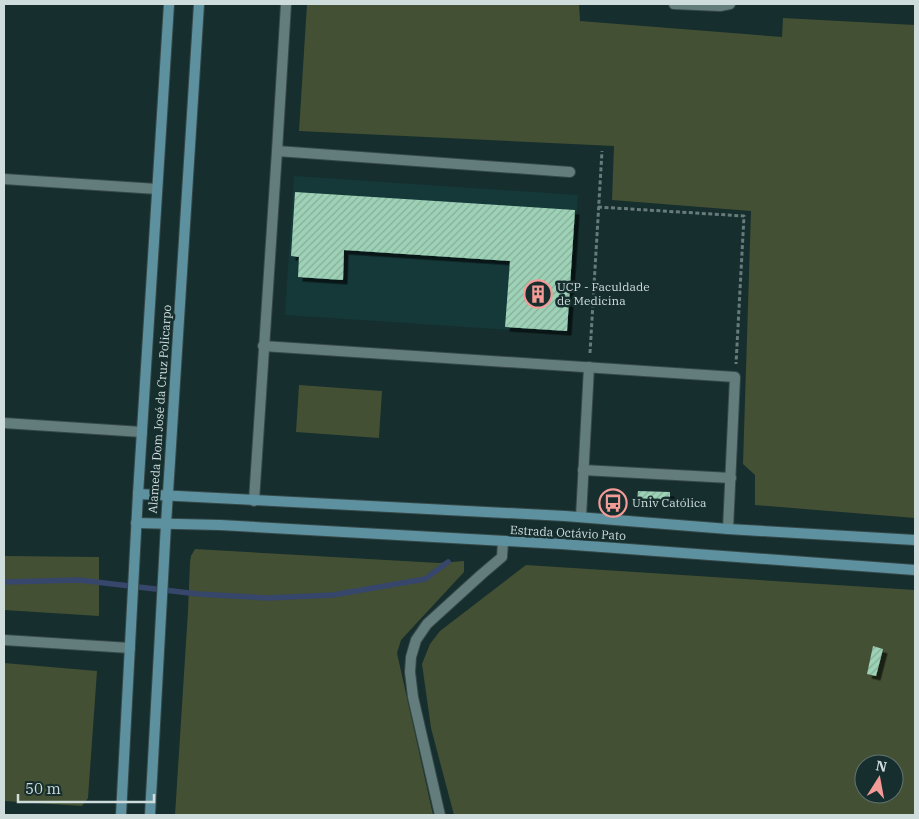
<svg xmlns="http://www.w3.org/2000/svg" width="919" height="819" font-family="'IBM Plex Serif',serif">
<style>
.built{fill:#153839}
.green{fill:#445033;fill-rule:evenodd}
.lines{fill:none;stroke-linecap:round;stroke-linejoin:round}
.stream{stroke:#37466b;stroke-width:5.5}
.building{fill:url(#building-hatch);filter:url(#shadow)}
.lane-casing{stroke:#364949;stroke-width:12}
.street-casing{stroke:#364949;stroke-width:12}
.secondary-casing{stroke:#364949;stroke-width:12}
.path{stroke:#677b7b;stroke-width:3;stroke-dasharray:4 2.5;stroke-linecap:butt}
.lane{stroke:#637d7d;stroke-width:10}
.street{stroke:#637d7d;stroke-width:10}
.secondary{stroke:#5e91a0;stroke-width:10}
.labels{text-anchor:middle;stroke-width:5;stroke-linejoin:round;paint-order:stroke}
.poi-label{font-size:12px;fill:#cedcdc;stroke:#162e2e;text-anchor:start}
.street-label{font-size:12px;fill:#cedcdc;stroke:#162e2e}
</style>
<defs>
<pattern id="building-hatch" width="6" height="6" patternUnits="userSpaceOnUse" patternTransform="scale(1.25)"><rect width="6" height="6" fill="#9ed2b7"/><path d="M-1 1l2-2M0 6l6-6M5 7l2-2" fill="none" stroke="#86ae9a"/></pattern>
<filter id="shadow"><feDropShadow dx="4.5" dy="4.5" stdDeviation="0" flood-color="#0009"/></filter>
</defs>
<rect width="100%" height="100%" fill="#162e2e"/>
<polygon class="built" points="294,176 578,195 568,334 285,315"/>
<g class="green">
<polygon points="307,4 579,4 580,21 782,37 783,18 915,25 915,518 755,505 755,475 743,464 751,211 612,200 614,146 299,131"/>
<polygon points="299,385 382,391 379,438 296,432"/>
<polygon points="195,549 439,563 464,561 464,572 401,640 397,653 433,815 175,815 188,611 190,562 191,556"/>
<polygon points="4,556 99,557 99,616 4,610"/>
<path d="M526 565 915 590V815H454L431 728 422 664 430 644 440 631ZM864 764H894V794H864Z"/>
<polygon points="4,663 97,671 88,798 82,806 4,801"/>
</g>
<g class="lines">
<polyline class="stream" points="4,582 79,580 198,594 267,598 333,595 425,579 448,562"/>
</g>
<g class="building">
<polygon points="295,192 575,210 567,331 505,327 510,261 344,250 343,280 298,277 299,257 291,256"/>
<polygon points="638,491 670,492 670,501 637,500"/>
<polygon points="873,646 883,649 876,676 867,674"/>
</g>
<g class="lines">
<g class="lane-casing">
<g id="lane">
<polyline points="277,151 286,4"/>
<polyline points="263,346 735,377 728,529"/>
<polyline points="583,470 731,478"/>
<polyline points="254,501 277,151 570,172"/>
<polyline points="581,517 589,367"/>
</g>
</g>
<g class="street-casing">
<g id="street">
<polyline points="674,4 720,6 730,4"/>
<polyline points="4,179 157,189"/>
<polyline points="4,423 142,432"/>
<polyline points="4,640 130,648"/>
<polyline points="440,815 413,697 410,672 411,657 416,640 427,624 482,574 502,557 503,541"/>
</g>
</g>
<g class="secondary-casing">
<g id="secondary">
<polyline points="138,494 565,516 728,529 915,540"/>
<polyline points="136,523 220,525 561,544 915,570"/>
<polyline points="121,815 138,494 169,4"/>
<polyline points="150,815 166,524 199,4"/>
</g>
</g>
<g class="path">
<polyline points="598,207 744,216 736,364"/>
<polyline points="590,353 602,151"/>
</g>
<use href="#lane" class="lane"/>
<use href="#street" class="street"/>
<use href="#secondary" class="secondary"/>
</g>
<defs>
<g id="building-ring" transform="scale(1.4375)"><circle r="9.5" fill="#162e2e" stroke="#f59b97" stroke-width="1.5"/><path d="M-4-6H4V6H1V3H-1V6H-4ZM-2.5-4.3h1.7v1.8h-1.7ZM.8-4.3h1.7v1.8H.8ZM-2.5-1h1.7V.8h-1.7ZM.8-1h1.7V.8H.8Z" fill="#f59b97"/></g>
<g id="bus-ring" transform="scale(1.4375)"><circle r="9.5" fill="#162e2e" stroke="#f59b97" stroke-width="1.5"/><path d="M-5-6H5V4H4V6H2V4H-2V6H-4V4H-5ZM-3.5-4V0h7V-4ZM-3.5 1.2v1.5H-2V1.2ZM2 1.2v1.5H3.5V1.2Z" fill="#f59b97"/></g>
</defs>
<g fill-rule="evenodd">
<use href="#building-ring" x="538" y="294"/>
<use href="#bus-ring" x="613" y="503"/>
</g>
<g class="labels">
<g class="poi-label">
<text x="557" y="291">UCP - Faculdade<tspan x="557" dy="14">de Medicina</tspan></text>
<text x="632" y="507">Univ Católica</text>
</g>
<g class="street-label">
<text transform="translate(160 409) rotate(-86)" y="4">Alameda Dom José da Cruz Policarpo</text>
<text transform="translate(568 533) rotate(3)" y="4">Estrada Octávio Pato</text>
</g>
</g>
<rect width="919" height="819" fill="none" stroke="#cedcdc" stroke-width="10"/>
<g transform="translate(879 779) rotate(11)"><circle r="24" fill="#162e2e" stroke="#607474"/>
<path d="M0-4L9 19L0 12L-9 19Z" fill="#f59b97"/>
<text y="-8" font-size="14" font-weight="bold" text-anchor="middle" fill="#cedcdc">N</text>
</g>
<path d="M18 794v8h136v-8" fill="none" stroke="#cedcdc" stroke-width="2.5"/>
<text x="25" y="794" font-size="15" fill="#cedcdc" stroke="#162e2e" stroke-width="4" paint-order="stroke">50 m</text>
</svg>
